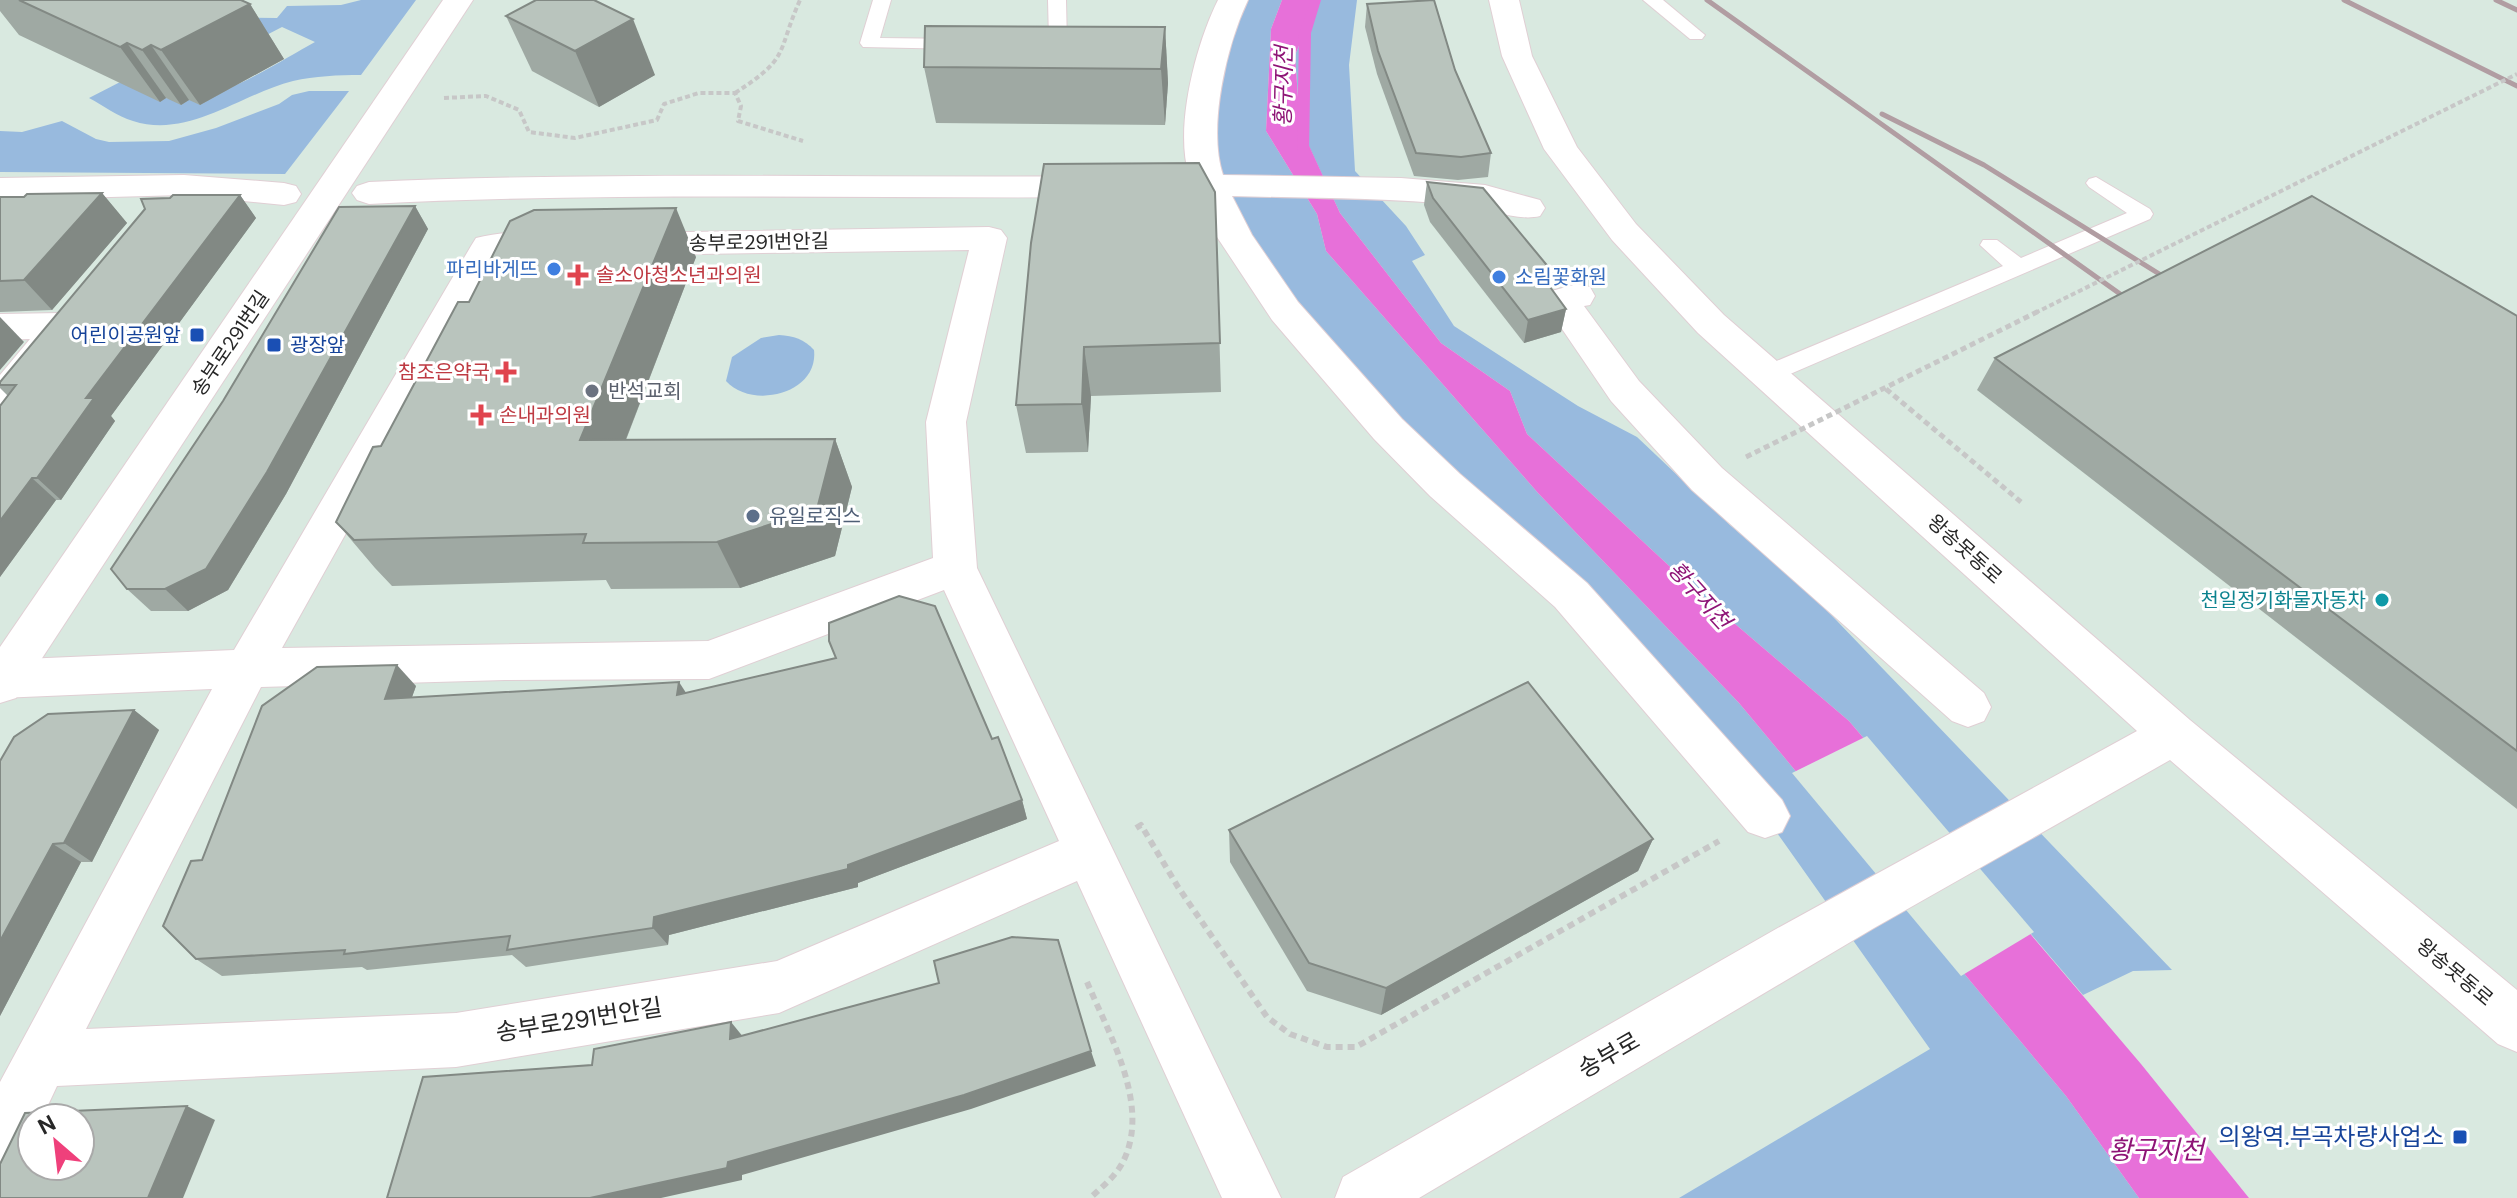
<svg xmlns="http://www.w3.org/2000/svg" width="2517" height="1198" font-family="'DM Sans','Noto Sans KR',sans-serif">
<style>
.green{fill:#98bade}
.water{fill:#e770d9}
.pier{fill:#d9e9e0}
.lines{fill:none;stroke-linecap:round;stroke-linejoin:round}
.stream{fill:#e770d9;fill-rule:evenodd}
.lane-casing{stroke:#e0cfd4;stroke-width:2}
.street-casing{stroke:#e0cfd4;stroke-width:2}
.secondary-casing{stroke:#e0cfd4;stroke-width:2}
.path-far2{stroke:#c7c7c7;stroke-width:4;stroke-dasharray:5 3;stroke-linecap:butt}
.path-far1{stroke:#c7c7c7;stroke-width:5;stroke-dasharray:6 4;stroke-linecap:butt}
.path{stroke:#c7c7c7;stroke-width:6;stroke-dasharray:7 5;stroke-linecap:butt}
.lane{fill:#fff;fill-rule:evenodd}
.street{fill:#fff;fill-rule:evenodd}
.secondary{fill:#fff;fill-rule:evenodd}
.rail{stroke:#b19da2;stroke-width:5}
.path-bridge-far1{stroke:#c7c7c7;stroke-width:4;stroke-dasharray:5 3;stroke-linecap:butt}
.path-bridge{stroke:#c7c7c7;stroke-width:5;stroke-dasharray:6 4;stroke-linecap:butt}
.wall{fill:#9fa9a3}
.shaded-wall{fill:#828984}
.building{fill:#b9c4bd;stroke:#828984;stroke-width:2;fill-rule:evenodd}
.shop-dot{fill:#3f7fe0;stroke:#fff;stroke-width:3}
.health-dot{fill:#e0444e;stroke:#fff;stroke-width:3}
.transit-dot{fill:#1a4fb4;stroke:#fff;stroke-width:3}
.worship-dot{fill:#6b7280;stroke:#fff;stroke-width:3}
.service-dot{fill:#5c6f8a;stroke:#fff;stroke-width:3}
.culture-dot{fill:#0f9aa8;stroke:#fff;stroke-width:3}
.labels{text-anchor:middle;stroke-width:6;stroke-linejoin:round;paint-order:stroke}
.street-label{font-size:20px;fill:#272727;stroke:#fff}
.shop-label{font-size:20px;fill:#366cbe;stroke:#fff;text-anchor:end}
.health-label{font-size:20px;fill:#be3a42;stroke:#fff;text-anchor:start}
.transit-label{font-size:20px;fill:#164399;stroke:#fff;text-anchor:end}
.worship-label{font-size:20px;fill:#5b616d;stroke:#fff;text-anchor:start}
.service-label{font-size:20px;fill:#4e5e75;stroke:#fff;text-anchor:start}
.culture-label{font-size:20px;fill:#0d838f;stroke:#fff;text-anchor:end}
.water-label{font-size:22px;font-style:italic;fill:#8e1476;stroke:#fff}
.near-street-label{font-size:24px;fill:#272727;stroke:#fff}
.near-transit-label{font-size:24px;fill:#164399;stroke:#fff;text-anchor:end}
.near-water-label{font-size:26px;font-style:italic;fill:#8e1476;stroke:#fff}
</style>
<rect width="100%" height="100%" fill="#d9e9e0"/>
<g class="green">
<path d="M361 0H416L361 75C338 75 315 76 293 81 241 94 189 139 133 121 117 116 104 106 89 98L126 79C138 85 152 94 166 98 208 110 278 62 315 42L282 27 251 43 213 17 277 18 287 6 341 5Z"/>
<polygon points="1233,0 1282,0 1271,29 1266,131 1317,214 1326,251 1538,493 1739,703 2066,1096 2139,1198 1679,1198 1930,1049 1765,816 1388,429 1209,185 1205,88"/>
<polygon points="1319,0 1357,0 1349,65 1355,171 1406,226 1425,255 1412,261 1454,326 1578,406 1637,437 1730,525 1814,597 2172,970 2133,971 2083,995 1849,721 1693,588 1527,434 1510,391 1441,343 1340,213 1300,127 1295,55"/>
<polygon points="309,91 349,91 285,174 0,172 0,131 22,132 62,121 96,139 109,142 169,141 216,128 279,104 292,95"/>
<path d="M779 335C794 336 804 339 814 350 819 394 752 410 726 381L732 357 761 338Z"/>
</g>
<polygon class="water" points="1282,0 1319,0 1295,55 1300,126 1340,213 1441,343 1510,391 1527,434 1693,588 1849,721 2141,1064 2249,1198 2139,1198 2066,1096 1739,703 1538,493 1326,251 1317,214 1266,131 1271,29"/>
<polygon class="pier" points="1867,736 2034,932 1961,976 1792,773"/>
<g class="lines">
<polygon class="stream" points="1311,0 1321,0 1311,33 1309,152 1303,156 1297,152 1299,33"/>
<g class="lane-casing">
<g id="lane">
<polygon points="873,0 891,0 880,38 960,39 969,44 960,49 863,47 860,43"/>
<polygon points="1048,0 1066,0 1067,45 1064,49 1043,50 1034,45 1037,41 1049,40"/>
<polygon points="1643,0 1663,0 1705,35 1702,39 1690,39"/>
<polygon points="2096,177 2150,209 2153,214 2150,219 1776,380 1760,380 1757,374 1760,368 2003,266 1980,245 1983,240 1997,240 2021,258 2127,213 2089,187 2086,183 2089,179"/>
</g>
</g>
<g class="street-casing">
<g id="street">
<path d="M1218 0H1248C1227 44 1207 127 1223 175L1401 178 1485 185 1540 200 1545 208 1540 216C1516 222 1487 207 1461 205 1385 198 1308 198 1232 196L1252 235 1298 302 1402 419 1460 474 1587 583 1782 800 1790 816 1782 832 1765 838 1748 832 1555 607 1430 496 1374 439 1272 320 1217 237 1197 196C921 201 645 190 369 204L357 200 352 193 357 186 369 182C642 170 916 180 1189 175 1174 127 1196 44 1218 0Z"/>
<polygon points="184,175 284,183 296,186 301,194 296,202 284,205 184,195 0,200 0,178"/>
<path d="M989 227 1001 230 1007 238 966 422 977 568 1281 1198H1222L1077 881 779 1013 456 1067 57 1086 42 1118H32V1138L20 1163 0 1172V1082L212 689 0 698V660L234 650 471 246 476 238C503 231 543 230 570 237L575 245 570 253 557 256 500 257 282 648 708 641 933 558 926 422 969 250 630 255 617 252 612 244 617 236 630 233ZM944 590 1059 841 777 961 456 1013 86 1029 261 687 505 680 709 679Z"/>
<polygon points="1577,284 1590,287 1595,296 1590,305 1584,306 1639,381 1722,468 1984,693 1991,707 1984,721 1968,727 1952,721 1692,490 1611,401 1543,301 1548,292"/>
<polygon points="62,313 75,317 81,326 75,335 59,339 64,347 58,356 14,411 0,415 0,375 30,339 0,340 0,314"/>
</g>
</g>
<g class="secondary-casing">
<g id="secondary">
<polygon points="443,0 473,0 16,698 0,703 0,647"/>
<polygon points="1489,0 1519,0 1532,56 1577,147 1636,224 1724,315 2190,720 2517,990 2517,1052 2498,1044 2170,760 1874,928 1419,1198 1335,1198 1343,1177 1776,929 2137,731 1698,333 1612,240 1544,149 1502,56"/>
</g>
</g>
<g class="path-far2">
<path d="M735 93C791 57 776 54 800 0"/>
<polyline points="444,98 486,96 519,110 529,132 575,138 657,120 664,104 699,93 735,93 741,106 738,121 803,141"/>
</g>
<polyline class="path-far1" points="1886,389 2021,502"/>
<g class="path">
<polyline points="1136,828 1141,825 1178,887 1267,1017 1290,1034 1327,1047 1356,1047 1719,841"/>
<path d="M1087 982C1108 1032 1148 1100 1126 1155 1119 1174 1104 1185 1090 1198"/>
</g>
<use href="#lane" class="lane"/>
<use href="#street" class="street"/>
<use href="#secondary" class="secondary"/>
<g class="rail">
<polyline points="1707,0 2137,306"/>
<polyline points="2344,0 2517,86"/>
<polyline points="2496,0 2517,10"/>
<polyline points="1882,114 1984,165 2177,285"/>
</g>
<polyline class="path-bridge-far1" points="2035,313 2517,74"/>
<polyline class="path-bridge" points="1746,457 2039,311"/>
</g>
<g class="wall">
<polygon points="0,0 241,0 250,4 284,59 200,105 189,100 181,105 166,98 160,102 19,35 0,11"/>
<polygon points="1367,4 1455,70 1491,153 1488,177 1458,180 1414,176 1377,74 1365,27"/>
<polygon points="506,16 655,75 599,107 532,71"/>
<polygon points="1165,27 1168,83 1165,125 936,123 924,67"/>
<polygon points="1427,182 1547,282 1566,309 1561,332 1524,343 1430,222 1424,205"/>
<polygon points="1215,192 1221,392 1091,396 1088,452 1026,453 1016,405"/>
<polygon points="102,193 127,223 52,310 0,312 0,197 24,197"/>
<polygon points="240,195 256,218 111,416 115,421 61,500 56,500 0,577 0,406 8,396 0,388 0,382 170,198"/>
<polygon points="415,206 428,229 286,494 228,590 188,611 151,611 127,589"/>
<polygon points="696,257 626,440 835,439 852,487 835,556 740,588 611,589 606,580 392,586 375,568 336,522 469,302"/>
<polygon points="2517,316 2517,809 1977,390 1995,358"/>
<polygon points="416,686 412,697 686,693 992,739 1022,800 1027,819 858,883 858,887 669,935 668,945 526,967 512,955 367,970 362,967 222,976 196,959 202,860"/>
<polygon points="134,710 159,730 92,862 81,862 0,1016 0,761"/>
<polygon points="1229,830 1653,839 1638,871 1381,1015 1307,991 1230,862"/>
</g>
<g class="shaded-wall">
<polygon points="250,4 284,59 200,105 161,50"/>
<polygon points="633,19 655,75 599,107 575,51"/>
<polygon points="1165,27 1168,83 1165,125 1161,69"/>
<polygon points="127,43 166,98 160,102 120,47"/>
<polygon points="151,45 189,100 181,105 142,50"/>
<polygon points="102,193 127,223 52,310 24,280"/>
<polygon points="240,195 256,218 111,416 115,421 61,500 37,478 86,398"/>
<polygon points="415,206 428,229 286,494 228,590 188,611 165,589"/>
<polygon points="676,208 696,257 607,488 580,440"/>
<polygon points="1566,309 1561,332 1524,343 1528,320"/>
<polygon points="0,317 24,342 0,370"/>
<polygon points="1084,347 1091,396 1088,452 1082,404"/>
<polygon points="835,439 852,487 835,556 740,588 717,542"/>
<polygon points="32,478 56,500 0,577 0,521"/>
<polygon points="397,665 416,686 404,719 385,699"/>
<polygon points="679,682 692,702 677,695"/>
<polygon points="134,710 159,730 92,862 64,843"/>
<polygon points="1022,800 1027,819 858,883 858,887 669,935 668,945 653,928 654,917 848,865"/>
<polygon points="1653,839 1638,871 1381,1015 1386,988"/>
<polygon points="53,844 81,862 0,1016 0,941"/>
<polygon points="731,1022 744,1038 730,1039"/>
<polygon points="1091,1051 1096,1066 971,1109 742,1175 742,1180 661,1198 590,1198"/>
<polygon points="187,1106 215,1120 183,1198 148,1198"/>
</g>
<g class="building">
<polygon points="19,0 241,0 250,4 161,50 151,45 142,50 127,43 120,47"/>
<polygon points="536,0 594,0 633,19 575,51 506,16"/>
<polygon points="1434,0 1455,70 1491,153 1461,157 1416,153 1378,51 1367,4"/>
<polygon points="925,26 1165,27 1161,69 924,67"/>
<polygon points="1199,163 1215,192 1220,343 1084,347 1082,404 1016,405 1031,243 1044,164"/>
<polygon points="1427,182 1483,188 1550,269 1545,280 1566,309 1528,320 1433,198"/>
<polygon points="102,193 24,280 0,281 0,197 24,197 27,194"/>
<polygon points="173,195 240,195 86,398 94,398 37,478 32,478 0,521 0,406 16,385 0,385 0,382 145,209 141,199 170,198"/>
<polygon points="2312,196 2517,316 2517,751 1995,358"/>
<polygon points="415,206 267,472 206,569 165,589 127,589 111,569 223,401 339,207"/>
<polygon points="676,208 580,440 835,439 817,509 717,542 583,543 586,534 354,540 336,522 373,447 381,446 458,302 469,302 510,221 534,210"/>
<polygon points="899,596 935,606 992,739 998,737 1022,800 848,865 848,869 654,917 653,928 507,950 510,936 344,954 345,950 196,959 163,926 191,861 202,860 262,706 317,667 397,665 385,699 679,682 677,695 836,658 829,641 829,623"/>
<polygon points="1528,682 1653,839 1386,988 1309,963 1229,830"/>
<polygon points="134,710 64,843 53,844 0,941 0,761 14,737 48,714"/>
<polygon points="1012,937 1058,940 1091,1051 964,1095 728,1162 727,1168 590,1198 387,1198 423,1077 592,1065 594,1049 731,1022 730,1039 939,983 934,961"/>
<path d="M187 1106 148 1198H0V1164L25 1113ZM32 1118H80V1166H32Z"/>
</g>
<g class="shop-dot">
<circle cx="554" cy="269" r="8"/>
<circle cx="1499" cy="277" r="8"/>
</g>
<g class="health-dot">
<path d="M574 263h8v8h8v8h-8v8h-8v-8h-8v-8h8z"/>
<path d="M502 360h8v8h8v8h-8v8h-8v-8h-8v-8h8z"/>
<path d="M477 403h8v8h8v8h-8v8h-8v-8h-8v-8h8z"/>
</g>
<g class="transit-dot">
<rect x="189" y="327" width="16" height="16" rx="4"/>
<rect x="266" y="337" width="16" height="16" rx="4"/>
<rect x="2452" y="1129" width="16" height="16" rx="4"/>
</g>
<circle class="worship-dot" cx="592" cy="391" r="8"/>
<circle class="service-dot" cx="753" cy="516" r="8"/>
<circle class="culture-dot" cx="2382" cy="600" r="8"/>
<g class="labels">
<g class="street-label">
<text transform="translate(759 242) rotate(-1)" y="7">송부로291번안길</text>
<text transform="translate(230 343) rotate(-56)" y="7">송부로291번길</text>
<text transform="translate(1965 549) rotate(42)" y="7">왕송못동로</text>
<text transform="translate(2455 972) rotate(40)" y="7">왕송못동로</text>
</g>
<g class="shop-label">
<text x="538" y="276">파리바게뜨</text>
<text x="1515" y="284" text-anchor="start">소림꽃화원</text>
</g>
<g class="health-label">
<text x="596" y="282">솔소아청소년과의원</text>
<text x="490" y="379" text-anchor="end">참조은약국</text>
<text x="499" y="422">손내과의원</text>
</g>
<g class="transit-label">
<text x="181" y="342">어린이공원앞</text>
<text x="290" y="352" text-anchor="start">광장앞</text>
</g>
<g class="worship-label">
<text x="608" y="398">반석교회</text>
</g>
<g class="service-label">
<text x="769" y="523">유일로직스</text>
</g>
<g class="culture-label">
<text x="2366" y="607">천일정기화물자동차</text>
</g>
<g class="water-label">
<text transform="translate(1283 86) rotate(-89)" y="8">황구지천</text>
<text transform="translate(1700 595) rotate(48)" y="8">황구지천</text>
</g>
<g class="near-street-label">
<text transform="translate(579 1020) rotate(-9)" y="8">송부로291번안길</text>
<text transform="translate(1609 1055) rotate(-30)" y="8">송부로</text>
</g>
<g class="near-transit-label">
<text x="2444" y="1145">의왕역.부곡차량사업소</text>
</g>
<g class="near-water-label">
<text x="2156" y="1159">황구지천</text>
</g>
</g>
<g transform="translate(56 1142) rotate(332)"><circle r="38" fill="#ffffff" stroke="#a9a9a9" stroke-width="2"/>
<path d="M0-6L14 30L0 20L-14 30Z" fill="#ef407b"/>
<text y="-12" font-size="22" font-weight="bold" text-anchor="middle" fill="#272727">N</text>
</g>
</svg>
